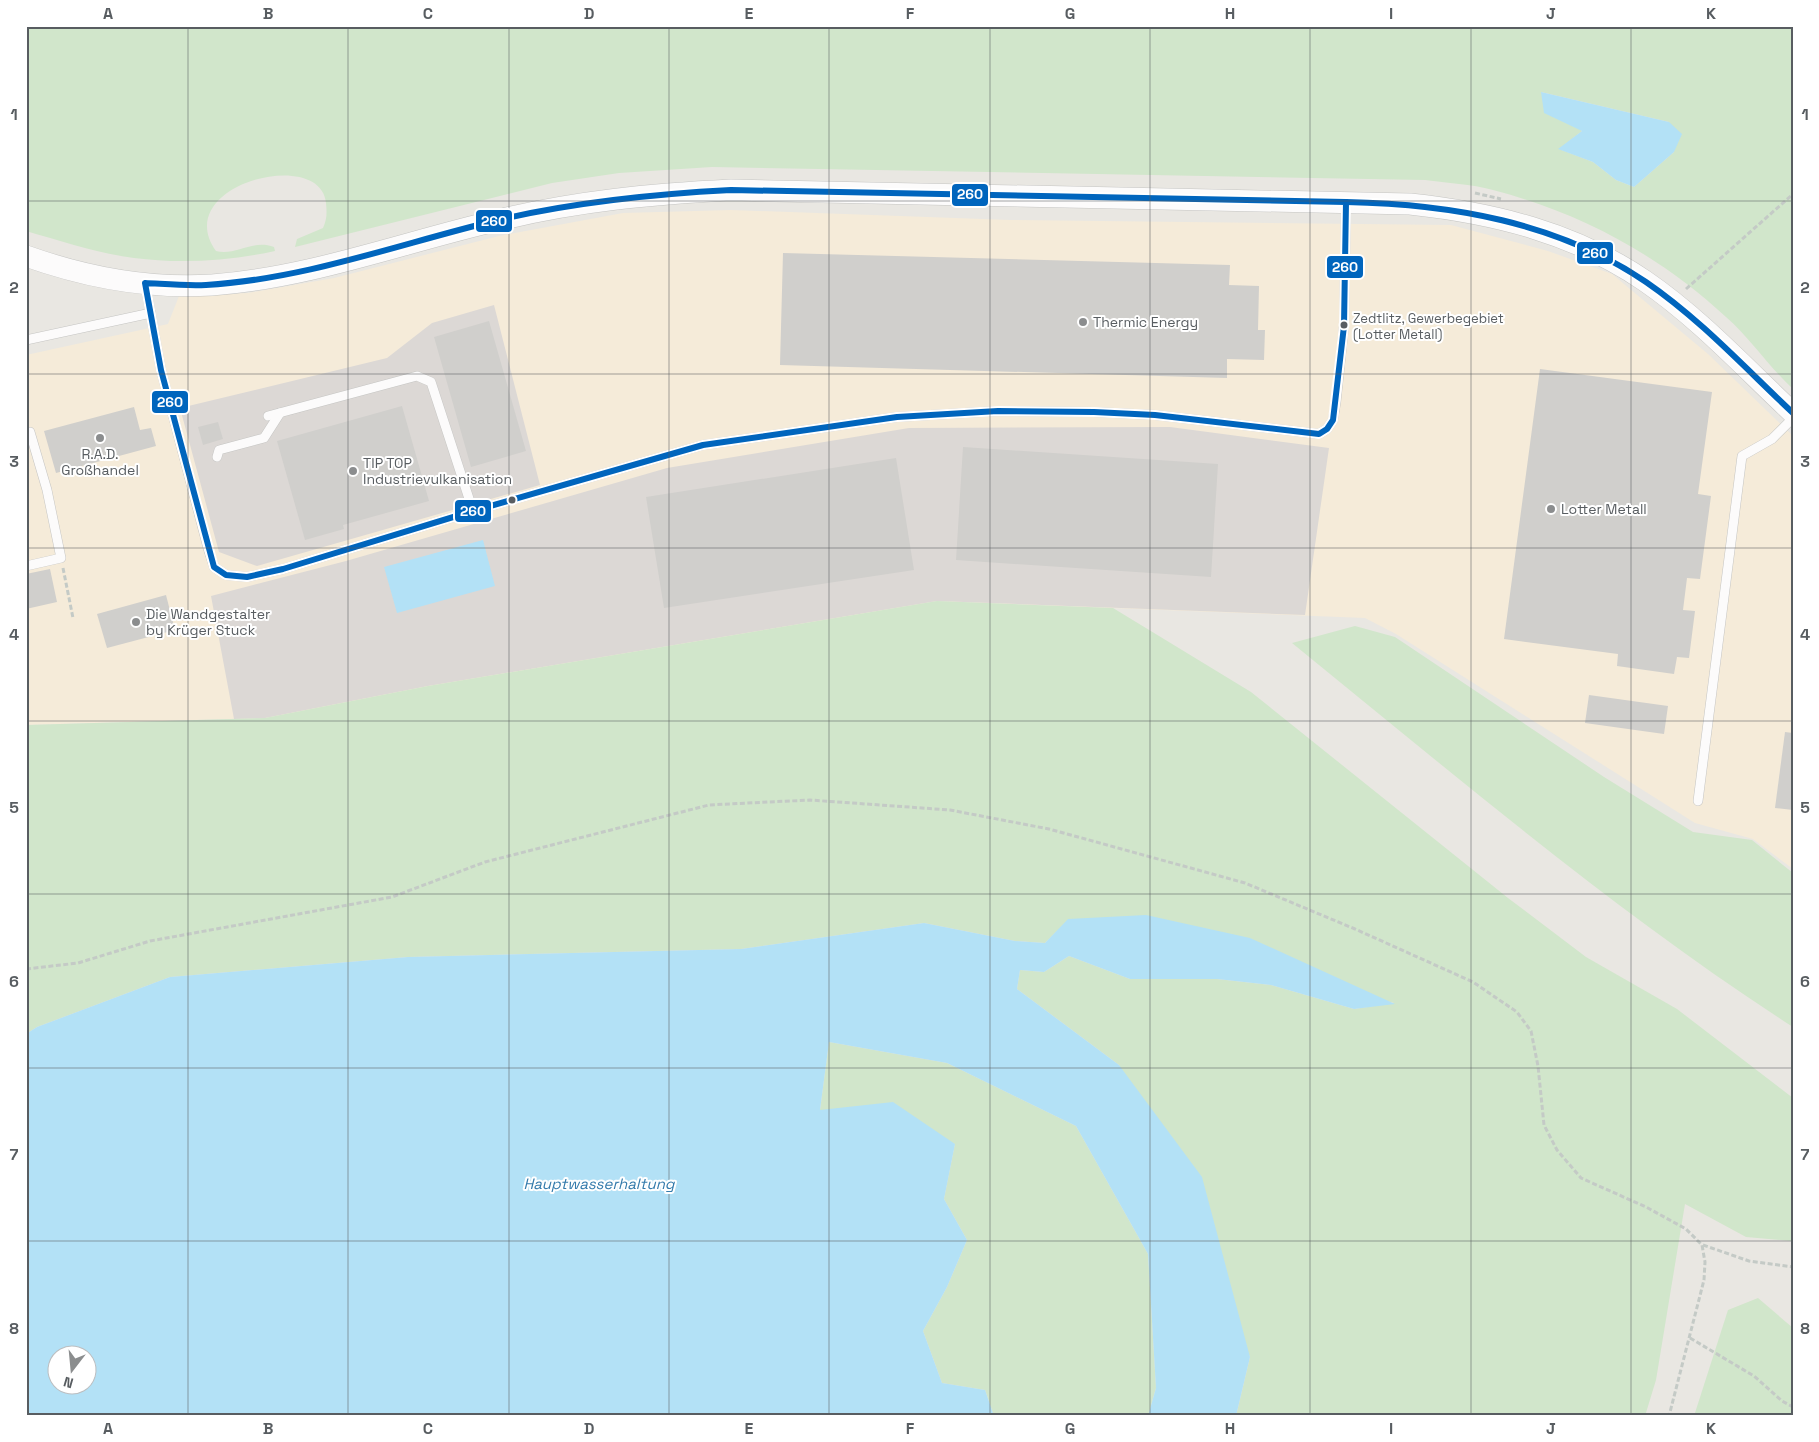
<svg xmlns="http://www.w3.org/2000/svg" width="1819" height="1442" font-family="'Space Grotesk',sans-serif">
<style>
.commercial{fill:#f5ebd9}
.industrial{fill:#dcd8d5}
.green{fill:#d1e6cb;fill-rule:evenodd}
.water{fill:#b3e1f6;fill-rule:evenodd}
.building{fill:#d0cfcc}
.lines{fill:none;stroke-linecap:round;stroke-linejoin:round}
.service-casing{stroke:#c5c5c3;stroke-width:10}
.tertiary-casing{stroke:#c5c5c3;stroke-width:22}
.path{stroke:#c4cac6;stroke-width:3;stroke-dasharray:5 2.5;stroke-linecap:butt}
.service{stroke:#fcfbfb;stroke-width:9}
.tertiary{stroke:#fcfbfb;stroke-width:21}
.bus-1-casing{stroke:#fff;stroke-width:10}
.bus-1{stroke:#0065bd;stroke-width:6}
.grid{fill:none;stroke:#585d61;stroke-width:1;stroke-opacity:0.55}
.poi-dot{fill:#8b8d8e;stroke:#fff;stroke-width:2}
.bus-dot{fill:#585d61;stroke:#fff;stroke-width:2}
.labels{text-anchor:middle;stroke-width:4;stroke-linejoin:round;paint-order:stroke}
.bus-label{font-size:13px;fill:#585d61;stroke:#fff;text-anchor:start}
.poi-label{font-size:14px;fill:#585d61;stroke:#fff;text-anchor:start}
.water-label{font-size:15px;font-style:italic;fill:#347bac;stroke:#fff}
.line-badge{stroke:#fff;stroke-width:2}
.badge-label{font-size:14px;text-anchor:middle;font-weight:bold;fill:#fff}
.neatline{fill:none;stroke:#585d61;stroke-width:2}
.grid-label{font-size:16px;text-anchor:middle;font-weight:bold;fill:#585d61}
</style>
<rect width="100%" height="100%" fill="#e9e7e2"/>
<polygon class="commercial" points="731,210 1010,220 1451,225 1548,251 1612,274 1708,354 1793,436 1793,869 1753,839 1695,823 1396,634 1365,618 937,601 265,718 26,725 26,355 168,324 179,296 248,293 334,278 499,236 623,213"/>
<g class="industrial">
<polygon points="494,305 540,485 257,566 219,552 180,408 387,358 432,323"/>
<polygon points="1170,427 1329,448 1305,615 937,601 428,686 265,718 234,719 211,596 346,561 667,468 909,428"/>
</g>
<g class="green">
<path d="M26 26H1793V389C1769 367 1751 339 1726 317 1659 255 1581 213 1493 190 1471 184 1447 183 1425 180L712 167 619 173 552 183 295 247 297 239 323 228C327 219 327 213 326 203 321 146 169 185 216 251 236 256 252 239 274 247L275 251C230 261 180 264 134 258 97 253 61 241 26 231ZM1541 92 1669 122 1674 152 1634 187 1616 180 1593 162 1559 149 1582 131Z"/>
<polygon points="937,601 1113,608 1251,692 1508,898 1586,957 1677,1009 1793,1098 1793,1241 1746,1237 1685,1204 1656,1380 1645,1416 1236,1416 1250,1357 1119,1065 1017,989 1020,970 1044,972 1069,956 1130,979 1217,979 1271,985 1354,1009 1394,1003 1069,919 1045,943 1015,941 924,923 741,949 408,957 170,977 37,1027 26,1034 26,725 265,718 428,686"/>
<path d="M1355 626 1395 637 1604 777 1693 832 1752 840 1793 873V1027C1616 913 1455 775 1292 643Z"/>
<polygon points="829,1042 947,1063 1076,1126 1148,1254 1156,1388 1148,1416 994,1416 985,1390 942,1383 923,1331 947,1287 967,1240 944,1199 955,1144 820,1110"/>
<polygon points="1758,1298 1793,1328 1793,1416 1694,1416 1728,1310"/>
</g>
<g class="water">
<polygon points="1541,92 1669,122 1682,134 1674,152 1634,187 1616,180 1593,162 1558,149 1582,131 1544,113"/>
<polygon points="483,540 495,586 397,613 384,567"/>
<path d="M1146 915 1250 938 1395 1004 1354 1009 1271 985 1217 979H1130L1069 956 1044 972 1020 970 1017 989 1119 1065 1202 1177 1250 1357 1236 1416H1148L1156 1388 1148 1254 1076 1126 947 1063 829 1042 820 1110 893 1102 955 1144 944 1199 967 1240 947 1287 923 1331 942 1383 985 1390 994 1416H26V1034L37 1027 170 977 408 957 741 949 924 923 1015 941 1045 943 1068 919ZM58 1354H88V1384H58Z"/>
</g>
<g class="building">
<polygon points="783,253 1230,265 1229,285 1259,286 1258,330 1265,330 1264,360 1227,359 1227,378 780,365"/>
<polygon points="489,321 526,451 471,467 434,337"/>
<polygon points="1540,369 1712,392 1698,494 1711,496 1700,579 1687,578 1683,610 1695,611 1689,658 1677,657 1674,674 1617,666 1618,654 1504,639"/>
<polygon points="402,406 429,501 343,525 344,529 305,540 277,441"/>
<polygon points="134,407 140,430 151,428 156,446 56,473 44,431"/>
<polygon points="218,422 223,439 203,445 198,427"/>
<polygon points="963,447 1218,464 1211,577 956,560"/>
<polygon points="896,458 914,570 664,608 646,497"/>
<polygon points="50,569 57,602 26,609 26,574"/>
<polygon points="166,595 175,630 107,648 97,614"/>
<polygon points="1589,695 1668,706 1664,734 1585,723"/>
<polygon points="1785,732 1793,733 1793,810 1775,808"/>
</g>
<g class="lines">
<g class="service-casing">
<g id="service">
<polyline points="145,283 161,370 208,548 214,567 226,575 247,577 283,569 473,511 703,445 897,417 998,411 1094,412 1155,415 1319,434 1327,429 1333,420 1336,402 1344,326 1346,203"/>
<polyline points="26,340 151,313"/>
<polyline points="268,416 417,376 431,382 473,511"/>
<polyline points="217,457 219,450 264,438 280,413"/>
<polyline points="26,566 61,558 47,490 30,432"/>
<polyline points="1698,801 1742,456 1772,439 1793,418"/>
</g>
</g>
<g class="tertiary-casing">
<path id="tertiary" d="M26 256C85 277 149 289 212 285 309 278 404 242 499 220 577 201 651 194 731 190L1410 204C1494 213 1575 233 1645 281 1699 318 1745 368 1793 413"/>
</g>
<g class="path">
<polyline points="1475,193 1501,199"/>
<polyline points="1686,289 1793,194"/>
<polyline points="63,568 73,618"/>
<polyline points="26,969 78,963 150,941 392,897 485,862 709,805 810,800 950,810 1049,829 1245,883 1355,929 1473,982 1517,1012 1531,1031 1538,1066 1544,1125 1557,1150 1581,1178 1646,1207 1686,1229 1702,1245 1705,1262 1704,1280 1669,1416"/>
<polyline points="1703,1245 1749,1261 1793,1267"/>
<polyline points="1690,1338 1754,1376 1782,1401 1793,1407"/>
</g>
<use href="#service" class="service"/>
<use href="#tertiary" class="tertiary"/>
<g class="bus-1-casing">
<g id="bus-1">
<path d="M731 190 1346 202 1344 326 1333 420 1327 429 1319 434 1155 415 1094 412 998 411 897 417 703 445 473 511 283 569 247 577 226 575 214 567 161 370 145 283C165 284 185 286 206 285 306 279 402 243 498 220 575 202 653 194 731 190Z"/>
<path d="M1346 202C1450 204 1558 222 1646 282 1700 319 1745 368 1793 413"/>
</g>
</g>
<use href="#bus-1" class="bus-1"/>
</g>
<path class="grid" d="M188 26V1416M348 26V1416M509 26V1416M669 26V1416M829 26V1416M990 26V1416M1150 26V1416M1310 26V1416M1471 26V1416M1631 26V1416M26 201H1793M26 374H1793M26 548H1793M26 721H1793M26 894H1793M26 1068H1793M26 1241H1793"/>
<g class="poi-dot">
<circle cx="1083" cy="322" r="5"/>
<circle cx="100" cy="438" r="5"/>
<circle cx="353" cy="471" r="5"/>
<circle cx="1551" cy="509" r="5"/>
<circle cx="136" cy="622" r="5"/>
</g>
<g class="bus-dot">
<circle cx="1344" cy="325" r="4.5"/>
<circle cx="512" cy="500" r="4.5"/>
</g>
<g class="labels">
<g class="bus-label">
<text x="1353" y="323">Zedtlitz, Gewerbegebiet<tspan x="1353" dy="16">(Lotter Metall)</tspan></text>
</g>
<g class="poi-label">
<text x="1093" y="327">Thermic Energy</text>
<text x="100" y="459" text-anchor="middle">R.A.D.<tspan x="100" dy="16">Großhandel</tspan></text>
<text x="363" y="468">TIP TOP<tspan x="363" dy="16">Industrievulkanisation</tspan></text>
<text x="1561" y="514">Lotter Metall</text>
<text x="146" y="619">Die Wandgestalter<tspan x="146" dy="16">by Krüger Stuck</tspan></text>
</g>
<g class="water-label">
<text x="599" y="1189">Hauptwasserhaltung</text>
</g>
</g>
<g class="line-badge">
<rect x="951" y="183" width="38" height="24" rx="5" fill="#0065bd"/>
<rect x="475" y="209" width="38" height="24" rx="5" fill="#0065bd"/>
<rect x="1576" y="241" width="38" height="24" rx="5" fill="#0065bd"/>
<rect x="1326" y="255" width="38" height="24" rx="5" fill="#0065bd"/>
<rect x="151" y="390" width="38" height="24" rx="5" fill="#0065bd"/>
<rect x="454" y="499" width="38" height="24" rx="5" fill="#0065bd"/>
</g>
<g class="badge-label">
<text x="970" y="199">260</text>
<text x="494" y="226">260</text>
<text x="1595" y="258">260</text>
<text x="1345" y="272">260</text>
<text x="170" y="407">260</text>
<text x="473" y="516">260</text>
</g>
<rect width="1819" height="1442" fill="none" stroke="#ffffff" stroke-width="55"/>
<g transform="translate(72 1370) rotate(196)"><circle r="24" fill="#ffffff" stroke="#bcbec0"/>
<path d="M0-4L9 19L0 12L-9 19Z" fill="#8b8d8e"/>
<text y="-8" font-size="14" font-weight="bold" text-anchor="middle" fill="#585d61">N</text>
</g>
<rect x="28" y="28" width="1764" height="1386" class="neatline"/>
<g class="grid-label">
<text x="108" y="19">A</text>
<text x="268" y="19">B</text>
<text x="428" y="19">C</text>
<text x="589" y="19">D</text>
<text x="749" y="19">E</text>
<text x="910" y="19">F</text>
<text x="1070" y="19">G</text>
<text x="1230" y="19">H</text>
<text x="1391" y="19">I</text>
<text x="1551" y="19">J</text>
<text x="1711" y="19">K</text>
<text x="14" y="120">1</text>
<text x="1805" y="120">1</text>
<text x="14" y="293">2</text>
<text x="1805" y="293">2</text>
<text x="14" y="467">3</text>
<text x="1805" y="467">3</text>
<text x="14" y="640">4</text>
<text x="1805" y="640">4</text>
<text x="14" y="813">5</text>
<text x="1805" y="813">5</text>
<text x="14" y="987">6</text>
<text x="1805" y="987">6</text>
<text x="14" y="1160">7</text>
<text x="1805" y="1160">7</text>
<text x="14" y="1334">8</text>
<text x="1805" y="1334">8</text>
<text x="108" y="1434">A</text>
<text x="268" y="1434">B</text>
<text x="428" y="1434">C</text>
<text x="589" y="1434">D</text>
<text x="749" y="1434">E</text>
<text x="910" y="1434">F</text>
<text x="1070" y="1434">G</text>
<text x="1230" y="1434">H</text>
<text x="1391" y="1434">I</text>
<text x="1551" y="1434">J</text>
<text x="1711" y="1434">K</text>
</g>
</svg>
